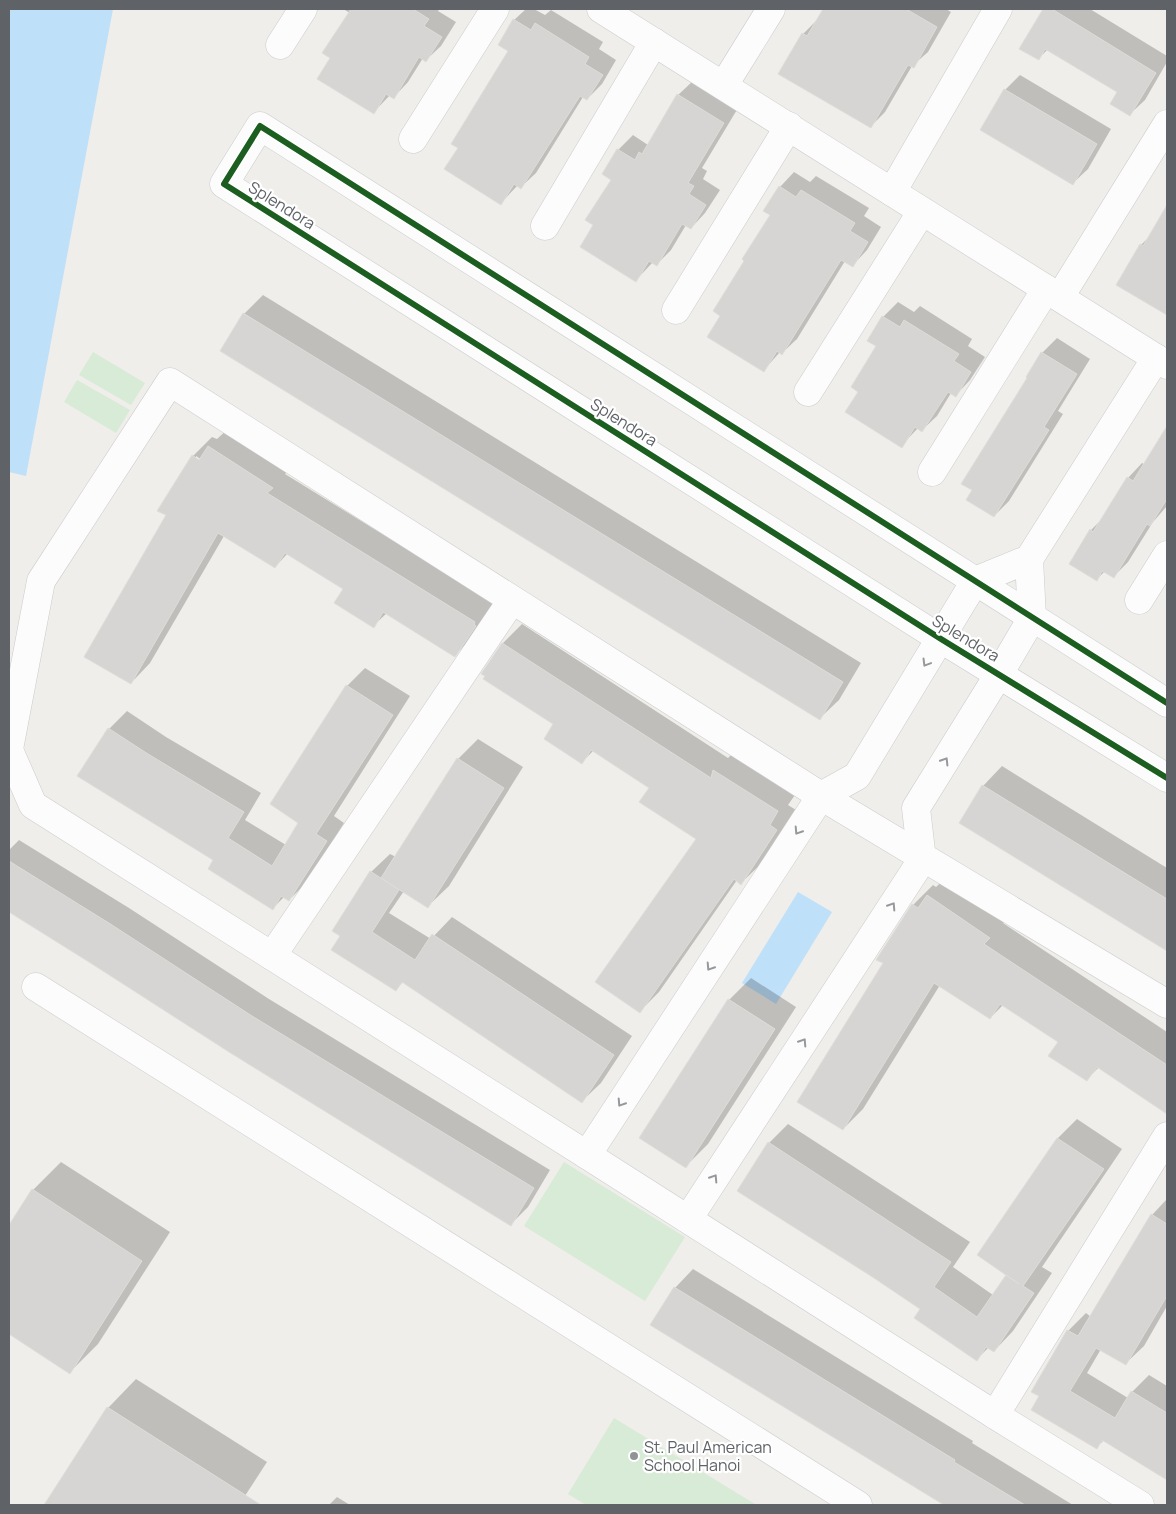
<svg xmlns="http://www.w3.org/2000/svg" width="1176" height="1514" font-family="Manrope,sans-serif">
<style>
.green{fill:#d8ebd6}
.water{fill:#bfe0f9}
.shadow{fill:#0003;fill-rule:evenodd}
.building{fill:#d6d5d3;stroke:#deddd9}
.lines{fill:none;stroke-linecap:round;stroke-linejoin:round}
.minor-casing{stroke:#cbcccc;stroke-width:29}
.minor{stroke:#fdfcfc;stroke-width:28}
.cycleway-casing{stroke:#fff;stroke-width:9}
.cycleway{stroke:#1b5e20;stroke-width:6}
.oneway{stroke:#96999c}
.poi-dot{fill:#919496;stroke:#fff;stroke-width:2}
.labels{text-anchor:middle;stroke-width:4.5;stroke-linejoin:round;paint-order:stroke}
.street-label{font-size:16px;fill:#5f6368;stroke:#fff}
.poi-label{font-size:16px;fill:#5f6368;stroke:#fff;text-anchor:start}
</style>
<rect width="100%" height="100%" fill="#efeeea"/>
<g class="green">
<polygon points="93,352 145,383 131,405 79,375"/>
<polygon points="77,380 130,410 116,433 64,402"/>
<polygon points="564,1162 685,1237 645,1301 524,1226"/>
<polygon points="614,1418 755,1504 754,1505 586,1505 568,1494"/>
</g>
<g class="water">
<polygon points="9,9 113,9 26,476 9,472"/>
<polygon points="798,892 832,912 776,1004 742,983"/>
</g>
<g class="shadow">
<polygon points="343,9 439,9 438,11 456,22 441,46 426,60 423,58 408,82 394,97 390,95 373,113 332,58 350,13"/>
<polygon points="526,9 534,9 545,15 551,10 603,42 599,49 616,60 602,84 587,99 583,97 536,173 521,187 518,185 501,203 459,148 509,50 514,20"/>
<polygon points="824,9 946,9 951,12 928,52 912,66 885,112 871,126 803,34 818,19"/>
<polygon points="1044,9 1090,9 1167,56 1167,62 1145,100 1130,114 1118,92 1048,49 1038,59 1020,48"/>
<polygon points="1020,75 1111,129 1088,169 1073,183 1005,90"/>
<polygon points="693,81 738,108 702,168 707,171 703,179 720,190 705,213 691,228 686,225 671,250 656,265 653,262 636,280 595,225 613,179 618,150 633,135 648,145 678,95"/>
<polygon points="794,172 810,182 816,176 869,208 864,216 881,227 867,250 853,265 845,261 797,339 782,353 780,352 764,370 722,315 772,215 780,187"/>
<polygon points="1167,207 1167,303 1160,310 1118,284 1141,245 1150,236"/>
<polygon points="263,295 861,663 839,700 820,718 244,314"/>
<polygon points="898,302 914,312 920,306 972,339 968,346 985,357 970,380 956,395 951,393 937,416 922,430 918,428 901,446 860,391 877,346 883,317"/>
<polygon points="1057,338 1090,359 1058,411 1063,414 1009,501 994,516 1029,378 1042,353"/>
<path d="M229 428 291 468 285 474 494 603 474 636 454 656 387 613 373 626 345 589 288 553 275 567 224 536 150 663 131 683 168 515 193 456 212 437 217 439ZM196 456 205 462 196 459Z"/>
<polygon points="1167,429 1167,506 1153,522 1128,562 1113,577 1105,571 1096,580 1091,530 1103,518 1128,478 1142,463 1145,465"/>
<polygon points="522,624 728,758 734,752 797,792 788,805 796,810 761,864 741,883 737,880 659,992 640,1011 697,839 651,787 594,750 582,762 555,723 483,673 503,643"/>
<polygon points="365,668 410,696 334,816 344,823 307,882 289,900 284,897 273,908 215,859 109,729 127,711 166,737 261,793 245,820 286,845 300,823 347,686"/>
<polygon points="478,739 523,767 449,886 428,906 404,891 389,913 431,939 452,917 632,1036 601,1083 582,1101 403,982 395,990 342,936 371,872 390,854 396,857 458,759"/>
<polygon points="1002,766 1167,868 1167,950 961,822 983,786"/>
<polygon points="19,840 129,908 269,999 550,1170 528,1207 511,1224 9,911 9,850"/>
<polygon points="948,876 1009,917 1003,923 1167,1032 1167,1112 1099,1067 1086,1080 1059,1042 1003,1005 990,1018 940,985 863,1109 843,1129 885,963 913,905 933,885 936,887"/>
<polygon points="751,978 796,1007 708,1144 686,1166 729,1000"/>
<polygon points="1077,1119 1122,1149 1042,1267 1052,1273 1013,1331 994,1351 989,1347 977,1359 921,1309 769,1143 788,1124 970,1242 953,1267 993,1295 1007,1276 979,1254 1058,1138"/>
<polygon points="61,1162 170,1232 98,1344 70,1372 9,1333 9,1227 33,1190"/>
<polygon points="1167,1199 1167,1306 1144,1346 1126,1363 1101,1349 1087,1373 1128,1398 1132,1392 1149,1375 1167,1386 1167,1478 1104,1440 1096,1448 1041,1395 1033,1391 1068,1331 1086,1313 1091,1317 1152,1215"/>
<polygon points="693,1269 973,1441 972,1443 1073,1505 947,1505 652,1324 675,1288"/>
<polygon points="136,1379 267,1462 239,1505 46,1505 108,1408"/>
<polygon points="337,1497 350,1505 329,1505"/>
</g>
<g class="building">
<polygon points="351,9 413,9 429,19 424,26 442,37 426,62 419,57 394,99 386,94 374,114 317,79 330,58 322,53"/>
<polygon points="823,9 906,9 937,27 914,68 908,65 871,128 778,74 802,33 807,36"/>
<polygon points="1043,9 1052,9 1156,73 1130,116 1110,104 1117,92 1045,49 1039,60 1019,49"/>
<polygon points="513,19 531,30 535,23 589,57 585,64 603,75 587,100 580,96 521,189 514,184 501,205 444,169 458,148 451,144 508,51 498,45"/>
<polygon points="1004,89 1097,144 1073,185 980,130"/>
<polygon points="677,94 724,123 688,183 694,186 689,194 706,205 691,229 682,224 657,266 649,261 636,282 580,247 593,225 585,220 611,180 602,174 617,149 635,160 639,152 642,154"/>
<polygon points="779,186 796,197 801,190 855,223 850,231 868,242 853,267 841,260 782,355 777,351 764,372 707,337 720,316 713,311 744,261 742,259 770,215 763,211"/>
<polygon points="1167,205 1167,315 1116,285 1140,244 1143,246"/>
<polygon points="243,313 843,682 820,720 220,351"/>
<polygon points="882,316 900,327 904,320 959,354 954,361 971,372 956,397 948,392 922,432 915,427 902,448 845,412 858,392 851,387 876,346 867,341"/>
<polygon points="1041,352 1077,374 1044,427 1049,430 994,517 966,500 972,490 961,484 1027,378 1026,377"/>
<polygon points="1167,426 1167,499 1150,526 1147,524 1114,578 1102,571 1097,581 1069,564 1090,529 1093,532 1127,477 1133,481"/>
<polygon points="208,446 273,488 267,493 475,622 474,624 476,626 455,657 383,612 374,628 334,603 343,589 285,553 275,568 218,533 131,684 84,657 166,515 157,511 192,455 199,460"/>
<polygon points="502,643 711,778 713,770 778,811 770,825 777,830 741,885 734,879 640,1013 595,982 696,839 639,802 649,788 591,750 582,764 544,739 553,724 483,679 485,676 481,674"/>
<polygon points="346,685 393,715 316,834 327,841 289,901 281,896 273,910 208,869 213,860 77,776 108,728 148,754 244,812 228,838 272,866 298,823 270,804"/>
<polygon points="457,758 504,788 428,908 381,878"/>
<polygon points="982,785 1167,899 1167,951 959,823"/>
<polygon points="9,861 112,925 252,1016 534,1188 511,1226 229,1052 89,962 9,912"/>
<polygon points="370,871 399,890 372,932 415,960 432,934 614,1055 582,1103 402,982 396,991 331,950 340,936 332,931"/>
<polygon points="927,895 990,938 984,944 1167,1065 1167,1114 1097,1067 1087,1081 1048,1056 1058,1042 1000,1004 990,1019 934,983 843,1130 797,1102 883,963 876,960 912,904 918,908"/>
<polygon points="728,999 775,1029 686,1168 639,1138"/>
<polygon points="1057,1138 1104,1169 1023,1286 1034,1293 994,1352 986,1347 977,1361 914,1318 920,1309 874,1278 737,1191 768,1142 951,1262 934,1287 977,1317 1006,1275 1019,1284 977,1255"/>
<polygon points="32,1189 142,1261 70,1374 9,1334 9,1225"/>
<polygon points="1151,1214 1167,1224 1167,1296 1126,1365 1096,1348 1070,1391 1115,1418 1131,1391 1167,1413 1167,1480 1102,1440 1097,1449 1031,1410 1039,1396 1031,1392 1067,1330 1078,1336"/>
<polygon points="674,1287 955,1460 954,1462 1025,1505 944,1505 650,1325"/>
<polygon points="107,1407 261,1505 44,1505"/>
</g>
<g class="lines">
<g class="minor-casing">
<g id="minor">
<polyline points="601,9 1167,365"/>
<polyline points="280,45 303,9"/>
<polyline points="724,85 771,9"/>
<polyline points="413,139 495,9"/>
<polyline points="892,192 998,9"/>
<polyline points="545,226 654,42"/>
<polyline points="1060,297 1167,124"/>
<polyline points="676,310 789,126"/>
<polyline points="808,392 922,211"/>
<polyline points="932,472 1046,289"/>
<polyline points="1139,600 1167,555"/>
<polyline points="1167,703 260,126 224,184 941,639 1167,778"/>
<polyline points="9,749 41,581 170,382 821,796 1167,1004"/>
<polyline points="9,750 33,805 587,1155 995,1415 1140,1505"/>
<polyline points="272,956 512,600"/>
<polyline points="36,987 858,1505"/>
<polyline points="587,1155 821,796 857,776 975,581 1029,559 1156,358"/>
<polyline points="688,1219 922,860 916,808 999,674 1032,618 1029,559"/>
<polyline points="995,1415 1167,1136"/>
</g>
</g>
<use href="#minor" class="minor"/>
<g class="cycleway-casing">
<polyline id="cycleway" points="1167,703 260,126 224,184 941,639 1167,778"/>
</g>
<use href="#cycleway" class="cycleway"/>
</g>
<defs><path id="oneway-chevron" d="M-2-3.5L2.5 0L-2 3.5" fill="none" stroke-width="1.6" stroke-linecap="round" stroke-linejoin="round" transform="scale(1.25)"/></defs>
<g class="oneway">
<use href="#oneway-chevron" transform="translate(926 663) rotate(121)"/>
<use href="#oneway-chevron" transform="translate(945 761) rotate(-58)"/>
<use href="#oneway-chevron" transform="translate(798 831) rotate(123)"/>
<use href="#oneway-chevron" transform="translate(892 906) rotate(-57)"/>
<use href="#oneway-chevron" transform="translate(710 967) rotate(123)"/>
<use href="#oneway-chevron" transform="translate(803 1042) rotate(-57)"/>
<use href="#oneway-chevron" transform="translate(621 1103) rotate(123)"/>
<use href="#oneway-chevron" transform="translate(714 1178) rotate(-57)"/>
</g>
<circle class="poi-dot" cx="634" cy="1456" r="5"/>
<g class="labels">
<g class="street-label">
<text transform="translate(282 205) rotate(32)" y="6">Splendora</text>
<text transform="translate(624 422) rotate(32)" y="6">Splendora</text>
<text transform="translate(966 638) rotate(31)" y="6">Splendora</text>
</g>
<g class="poi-label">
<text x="644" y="1453">St. Paul American<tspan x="644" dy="18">School Hanoi</tspan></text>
</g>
</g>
<rect width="1176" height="1514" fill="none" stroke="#5f6368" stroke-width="20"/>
</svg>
